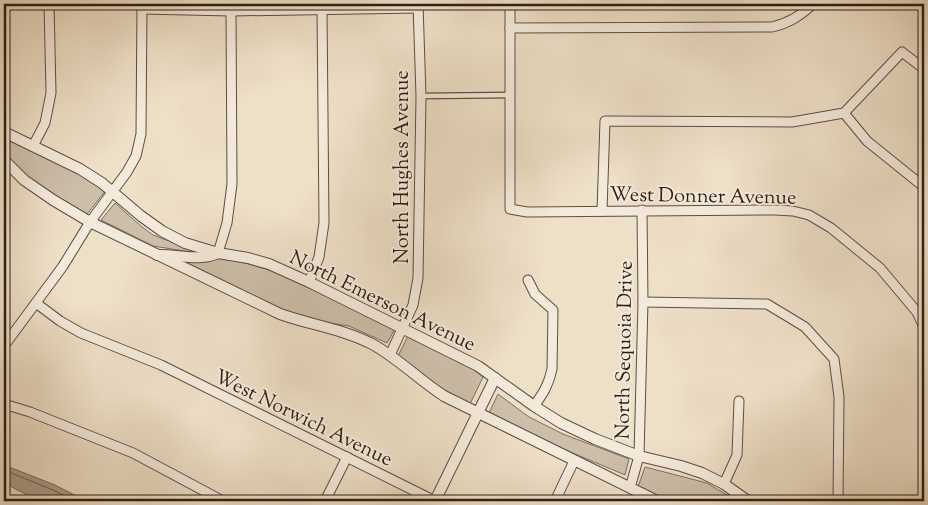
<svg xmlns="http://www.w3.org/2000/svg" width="928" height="505" font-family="'Sorts Mill Goudy',serif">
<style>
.green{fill:#cdbea9;stroke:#7c6e60}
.water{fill:#ac9d8b;stroke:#796a5c}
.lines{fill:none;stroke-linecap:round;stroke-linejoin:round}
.shore{stroke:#6c5e50;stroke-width:1}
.service-casing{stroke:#5c4e42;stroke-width:7}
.minor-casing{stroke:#5c4e42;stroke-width:11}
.tertiary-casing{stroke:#5c4e42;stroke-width:12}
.service{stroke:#f4eadb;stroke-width:4.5}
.minor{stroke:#f4eadb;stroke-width:9}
.tertiary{stroke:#f4eadb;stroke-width:10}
.labels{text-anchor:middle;stroke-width:4;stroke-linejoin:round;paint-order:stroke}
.street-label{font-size:20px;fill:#2c1e16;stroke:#f4eadb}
</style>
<rect width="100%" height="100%" fill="#eedfc7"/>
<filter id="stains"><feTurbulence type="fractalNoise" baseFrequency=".004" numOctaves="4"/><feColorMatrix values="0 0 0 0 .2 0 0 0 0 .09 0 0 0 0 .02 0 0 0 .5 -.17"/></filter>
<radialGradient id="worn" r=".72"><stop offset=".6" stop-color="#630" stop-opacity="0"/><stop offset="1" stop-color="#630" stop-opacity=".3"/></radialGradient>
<g class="green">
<polygon points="4,138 86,177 106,190 87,214 40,188 26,177 4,155"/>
<polygon points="115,203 142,227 153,235 203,254 153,246 101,220"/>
<polygon points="173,256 208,262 219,258 245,263 276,272 395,329 387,343 349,326 312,320 288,312"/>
<polygon points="408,336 471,367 483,377 470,404 434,384 398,356"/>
<polygon points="498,394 529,417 563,434 629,459 625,475 544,441 489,413"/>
<polygon points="645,467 707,483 737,501 669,501 638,487"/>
</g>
<polygon class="water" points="4,465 55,485 86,501 39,501 4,483"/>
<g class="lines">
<polyline class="shore" points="4,470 53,490 75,501"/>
<g class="service-casing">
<polyline id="service" points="421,96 510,95"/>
</g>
<g class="minor-casing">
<g id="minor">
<polyline points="510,4 510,209 527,212 775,210 793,211 809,215 831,228 880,268 917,312 924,327"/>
<polyline points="142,9 231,11 418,8"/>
<path d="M510 28 772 27C789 23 800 16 813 4"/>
<polyline points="844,113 867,141 924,187"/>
<polyline points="33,146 45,123 51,93 49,4"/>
<polyline points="602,211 605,121 792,122 844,113 902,52 924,69"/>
<polyline points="218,253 227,223 232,184 231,11"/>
<path d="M528 280 535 294 553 310 552 369C549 384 543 394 534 406"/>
<polyline points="309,282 319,257 324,223 322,9"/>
<polyline points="643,302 767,304 805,327 834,359 839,397 838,501"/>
<polyline points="36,303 60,321 81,333 161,365 435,501"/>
<polyline points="4,346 63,266 90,222 127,172 136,156 141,134 142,4"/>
<polyline points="390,355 413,305 418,278 421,96 418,4"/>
<polyline points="4,404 30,412 133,453 223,501"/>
<polyline points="724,484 737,455 739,401"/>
<polyline points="630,488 639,456 643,302 642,210"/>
<polyline points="325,501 347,457"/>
<polyline points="555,501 574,461"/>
</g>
</g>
<g class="tertiary-casing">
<g id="tertiary">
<polyline points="4,132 80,169 102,183 141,216 162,231 185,243 218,253 248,258 269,264 309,282 478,366 534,406 561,423 595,439 639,456 681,466 702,473 724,484 748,501"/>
<path d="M4 160 24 180 53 200 90 222 280 314C311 325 343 329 372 344 398 358 419 380 444 396L657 501"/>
<path d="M157 255C177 254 200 262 218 253"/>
<polyline points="435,501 495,378"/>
</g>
</g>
<use href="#service" class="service"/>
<use href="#minor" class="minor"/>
<use href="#tertiary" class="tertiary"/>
</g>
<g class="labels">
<g class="street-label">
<text transform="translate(401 167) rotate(-90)" y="7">North Hughes Avenue</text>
<text transform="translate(703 195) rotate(1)" y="7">West Donner Avenue</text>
<text transform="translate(383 300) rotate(26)" y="7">North Emerson Avenue</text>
<text transform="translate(623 350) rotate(-89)" y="7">North Sequoia Drive</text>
<text transform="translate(304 417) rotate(26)" y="7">West Norwich Avenue</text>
</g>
</g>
<rect width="928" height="505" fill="none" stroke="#eedfc7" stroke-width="20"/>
<rect x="5" y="5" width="918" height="495" fill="none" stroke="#2c1e16" stroke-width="2.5"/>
<rect x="10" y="10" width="908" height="485" fill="none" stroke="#2c1e16"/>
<rect width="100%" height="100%" filter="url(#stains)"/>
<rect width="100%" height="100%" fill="url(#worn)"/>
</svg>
